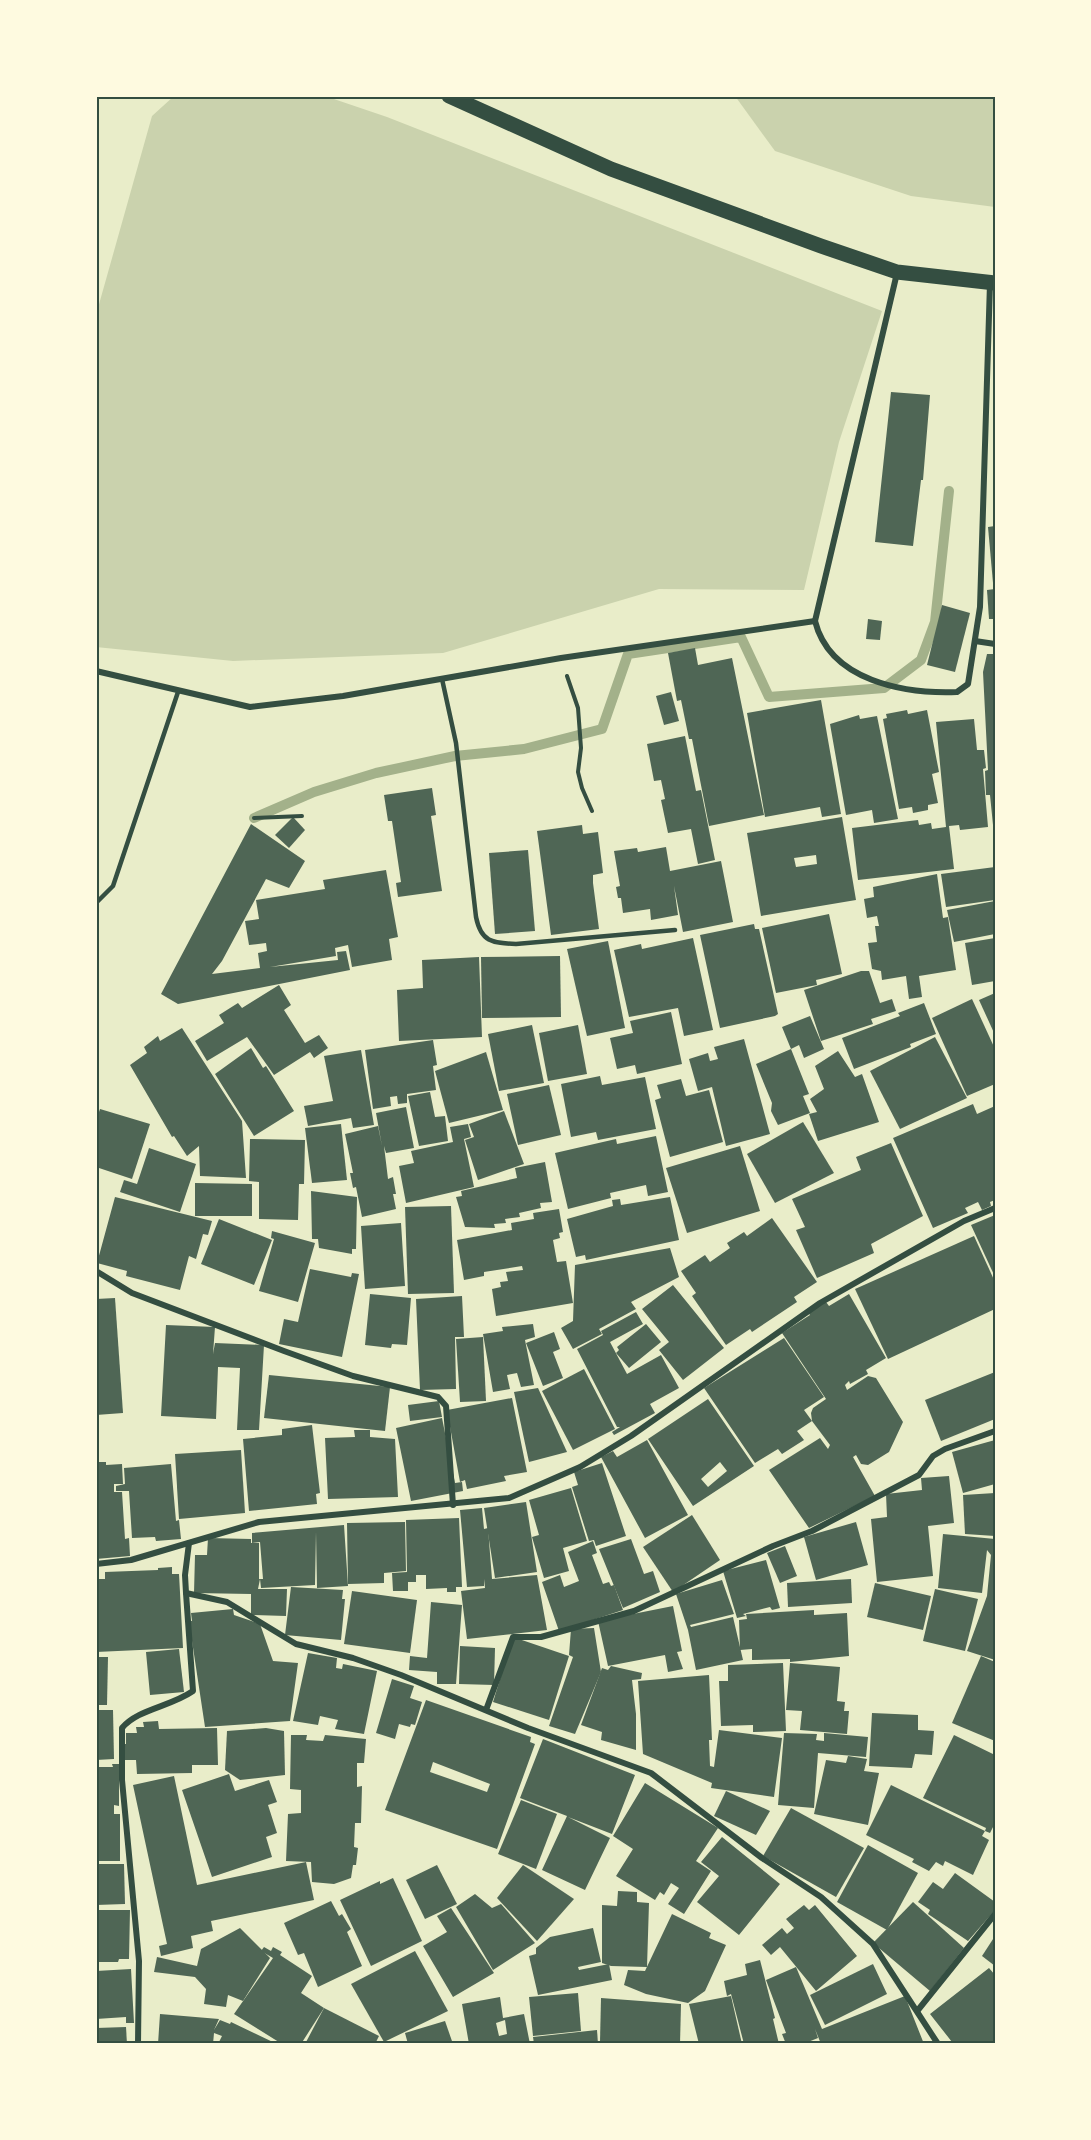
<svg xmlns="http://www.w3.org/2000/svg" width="1091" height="2140" font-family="'IBM Plex Sans',sans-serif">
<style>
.green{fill:#cad2ad}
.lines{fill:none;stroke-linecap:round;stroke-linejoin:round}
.stream{stroke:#a3b18a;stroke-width:10}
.building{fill:#4f6655;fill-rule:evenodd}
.path{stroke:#344e41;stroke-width:4}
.service{stroke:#344e41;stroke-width:4.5}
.minor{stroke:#344e41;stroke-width:6}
.primary{stroke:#344e41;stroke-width:15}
.neatline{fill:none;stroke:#344e41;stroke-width:2}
</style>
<rect width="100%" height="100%" fill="#e9edc9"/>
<g class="green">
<polygon points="174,96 325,96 387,117 882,311 839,442 804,590 659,589 443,653 233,661 96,647 96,315 152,116"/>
<polygon points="735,96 995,96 995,207 911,196 775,151"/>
</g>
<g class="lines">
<polyline class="stream" points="254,818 314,792 376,773 455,756 524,749 602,729 628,654 741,637 769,697 884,688 921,660 935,622 949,491"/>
</g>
<g class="building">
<polygon points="891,392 930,395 923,480 921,480 913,546 875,542"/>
<polygon points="995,526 995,583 993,583 988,527"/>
<polygon points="995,589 995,619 989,619 987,590"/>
<polygon points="942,605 970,613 955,672 927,665"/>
<polygon points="868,619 882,621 880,640 866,639"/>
<polygon points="695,648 698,665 732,658 764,815 709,826 692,739 689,739 681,700 677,701 668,653"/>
<polygon points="987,654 995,654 995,845 990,795 986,795 985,771 988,770 983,672"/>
<polygon points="671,692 679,721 664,725 656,696"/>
<polygon points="821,700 841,814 822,817 820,807 765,817 747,713"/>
<polygon points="907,710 908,714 927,710 939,772 932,774 938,803 928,805 928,810 913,813 912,807 899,809 883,719 887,718 886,714"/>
<polygon points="859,715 860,719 877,716 898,819 874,823 872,810 846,815 830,724"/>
<polygon points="974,719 977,750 984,750 986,768 983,769 988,827 960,830 959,825 949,826 954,869 858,880 852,828 918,820 919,825 931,823 932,829 946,827 936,722"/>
<polygon points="685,736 696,791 701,790 715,860 698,864 691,829 668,833 661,800 665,799 661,780 654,781 647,744"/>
<polygon points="432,788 436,815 431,816 442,891 398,897 396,883 401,882 392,821 388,821 384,795"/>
<polygon points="293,817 305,830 289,848 275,835"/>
<path d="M842 817 856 900 761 916 747 833ZM816 855 817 864 796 867 794 858Z"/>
<polygon points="251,824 305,861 289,888 266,879 222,961 212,974 260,968 258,953 267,951 266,943 249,945 245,921 259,919 256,900 325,889 323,880 386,870 398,937 389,939 392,960 352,967 348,945 335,948 336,956 270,967 338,960 337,952 346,951 350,970 178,1004 161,994"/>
<polygon points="582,825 583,834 598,832 603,873 593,875 593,883 599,929 551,935 537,831"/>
<polygon points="666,847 670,871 721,861 733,922 683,932 674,886 678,915 651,920 650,909 623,913 621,898 618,898 616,887 620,886 614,851 637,848 638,852"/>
<polygon points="528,850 535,931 495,934 489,853"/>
<polygon points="995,867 995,900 946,907 941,874"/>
<polygon points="937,874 943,918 948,917 956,970 919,976 922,997 909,999 906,976 882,980 881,971 872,969 868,943 877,942 875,926 879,926 877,916 867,918 864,899 874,897 873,887"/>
<polygon points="995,901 995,934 954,942 947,910"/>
<polygon points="829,914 842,974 816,980 817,985 776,993 762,928"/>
<polygon points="754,924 755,929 759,929 778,1014 775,1016 720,1028 700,935"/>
<polygon points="693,938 713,1030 684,1036 678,1008 629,1017 614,950 641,944 642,949"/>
<polygon points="995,938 995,981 972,985 965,943"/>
<polygon points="608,941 625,1028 587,1036 567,949"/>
<polygon points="560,956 561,1017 482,1018 481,957"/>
<polygon points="479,957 482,1037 399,1041 397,990 423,988 422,960"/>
<polygon points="861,971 869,971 880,1003 892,999 896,1011 871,1019 873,1024 821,1041 804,990"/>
<polygon points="279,985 291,1005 284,1010 305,1043 319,1035 328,1048 314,1058 310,1052 274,1075 247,1037 207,1061 195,1041 224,1023 219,1015 238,1003 242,1008"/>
<polygon points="995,993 995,1035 979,1000"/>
<polygon points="972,999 995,1049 995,1084 967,1096 932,1018"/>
<polygon points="924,1003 936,1034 910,1044 911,1047 854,1069 842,1038 900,1016 898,1013"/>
<polygon points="671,1012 682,1064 637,1074 635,1065 617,1069 610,1038 633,1033 630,1021"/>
<polygon points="810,1016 824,1049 804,1058 799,1045 791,1049 782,1027"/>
<polygon points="532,1025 544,1083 499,1091 488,1034"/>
<polygon points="578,1025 587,1074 548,1081 539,1033"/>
<polygon points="182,1028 242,1121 246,1178 200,1176 199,1146 187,1156 174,1136 172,1137 130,1065 147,1053 144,1047 158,1036 160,1041"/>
<polygon points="935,1037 967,1098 900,1129 870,1071"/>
<polygon points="744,1039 770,1134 726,1146 712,1087 698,1091 689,1059 708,1053 710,1061 718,1059 714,1047"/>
<polygon points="433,1040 437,1065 433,1066 436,1090 407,1094 407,1103 398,1104 397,1096 390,1097 391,1106 373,1109 365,1050"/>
<polygon points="251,1048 263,1068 266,1066 294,1111 254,1136 215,1074"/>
<polygon points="791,1049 809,1094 803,1096 810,1113 778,1125 771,1111 772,1103 756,1064"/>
<polygon points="361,1050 374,1125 353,1128 351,1118 308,1126 304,1106 333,1101 324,1056"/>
<polygon points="838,1051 855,1077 862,1074 879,1122 818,1141 809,1114 817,1112 810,1099 824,1089 815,1066"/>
<polygon points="486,1052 503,1110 449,1123 435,1071"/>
<polygon points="600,1076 602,1085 645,1077 656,1129 598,1140 596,1132 571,1137 561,1084"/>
<polygon points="681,1079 686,1096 709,1090 723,1142 670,1157 655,1100 661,1098 657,1085"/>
<polygon points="549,1085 561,1135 518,1145 507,1094"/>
<polygon points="430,1092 435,1117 445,1116 448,1141 419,1146 408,1096"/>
<polygon points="973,1104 977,1114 995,1106 995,1200 990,1202 991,1206 982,1210 978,1202 965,1208 968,1213 933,1228 893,1138"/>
<polygon points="406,1107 414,1148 386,1153 384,1146 388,1179 393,1177 396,1194 393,1194 396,1209 362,1217 356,1187 353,1188 350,1173 353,1173 345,1134 378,1126 382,1146 376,1113"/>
<polygon points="100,1109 150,1124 132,1179 96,1167 96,1121"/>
<polygon points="504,1111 524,1164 478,1180 465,1140 477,1136 474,1137 469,1124"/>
<polygon points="803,1122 834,1173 775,1203 747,1154"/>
<polygon points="341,1124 347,1180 312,1183 305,1128"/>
<polygon points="468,1124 471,1137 464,1139 474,1187 406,1203 399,1166 414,1163 411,1151 453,1142 450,1127"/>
<polygon points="656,1136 668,1192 648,1196 646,1185 610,1193 611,1198 568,1209 555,1153 616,1139 617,1144"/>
<polygon points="250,1139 305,1140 304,1184 299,1184 298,1220 259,1219 259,1182 249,1181"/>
<polygon points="891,1143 923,1216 871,1244 874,1253 817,1278 796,1230 805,1227 792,1199 861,1170 856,1157"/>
<polygon points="740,1146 760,1211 687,1233 666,1168"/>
<polygon points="149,1148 196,1164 180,1212 120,1192 124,1180 137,1184"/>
<polygon points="545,1162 552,1202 540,1203 541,1208 519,1213 520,1217 505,1219 506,1223 494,1224 495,1228 465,1227 456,1197 462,1196 461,1191 517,1178 515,1168"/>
<polygon points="195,1183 252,1184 252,1216 195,1216"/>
<polygon points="311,1191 357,1197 356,1249 352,1249 352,1254 319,1248 318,1239 312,1239"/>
<polygon points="115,1197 212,1221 208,1235 203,1234 196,1259 189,1256 180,1290 126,1276 127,1271 97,1263"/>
<polygon points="670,1197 679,1240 586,1260 585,1255 576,1257 567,1219 613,1206 612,1200 620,1199 621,1205"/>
<polygon points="451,1206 454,1293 408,1294 405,1207"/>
<polygon points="559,1209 563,1232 559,1233 560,1238 553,1240 557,1262 566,1261 573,1303 496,1316 492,1289 501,1287 500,1282 508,1281 506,1272 523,1270 522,1266 484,1272 484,1276 464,1280 457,1240 512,1230 511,1223 534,1219 533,1213"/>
<polygon points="995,1215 995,1277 971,1225"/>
<polygon points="772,1218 817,1282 794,1297 797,1302 752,1332 750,1329 726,1345 692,1296 696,1293 681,1271 705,1255 710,1262 730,1248 727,1243 744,1232 747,1236"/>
<polygon points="219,1219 272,1240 254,1285 201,1264"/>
<polygon points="401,1223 405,1286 365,1289 361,1226"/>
<polygon points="272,1231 315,1243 298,1302 259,1291 274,1239 271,1238"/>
<polygon points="974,1236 995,1282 995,1309 888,1359 855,1289"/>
<polygon points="670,1248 679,1277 631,1302 636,1309 599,1329 602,1334 573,1349 561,1328 573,1321 575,1265"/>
<polygon points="310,1269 351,1277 352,1273 359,1274 342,1357 279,1344 284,1319 298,1322"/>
<polygon points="673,1285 724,1348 683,1380 659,1350 669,1342 642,1309"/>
<polygon points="370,1294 411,1298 407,1345 392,1344 391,1348 365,1345"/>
<polygon points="849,1294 886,1358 866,1370 868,1374 850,1384 849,1381 845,1385 847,1390 868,1376 876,1378 903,1422 889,1452 868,1465 861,1464 856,1455 853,1457 875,1496 809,1528 769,1470 820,1438 828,1449 830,1445 812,1421 811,1413 813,1408 826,1399 782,1333 810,1315 808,1312 826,1302 829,1306"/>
<polygon points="462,1296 464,1337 455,1337 456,1389 420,1390 416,1299"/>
<polygon points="115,1298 123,1413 96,1415 96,1299"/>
<polygon points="636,1312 643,1324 610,1342 627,1374 661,1355 679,1388 650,1404 655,1413 614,1435 612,1432 620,1427 617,1427 577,1349 603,1335 601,1331"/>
<polygon points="533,1324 535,1337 525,1340 534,1385 521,1387 517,1373 507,1375 510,1389 493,1392 483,1334 503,1331 502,1327"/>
<polygon points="646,1324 661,1342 629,1368 616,1353 619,1350 617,1347"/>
<polygon points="166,1325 215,1327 213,1354 215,1343 264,1345 259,1430 237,1430 240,1368 218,1367 216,1419 161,1416"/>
<polygon points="554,1332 560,1349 553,1352 563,1378 543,1386 526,1343"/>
<polygon points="483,1337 486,1401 460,1402 456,1339"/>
<polygon points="784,1338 824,1397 804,1410 812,1421 797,1431 804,1440 782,1454 778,1449 755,1463 704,1388"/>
<polygon points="584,1369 615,1429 573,1450 542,1391"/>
<polygon points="995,1372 995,1419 941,1441 925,1400"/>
<polygon points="269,1375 390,1387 385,1431 264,1418"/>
<polygon points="538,1388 567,1452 529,1462 514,1392"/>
<polygon points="512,1398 527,1472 504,1476 506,1481 467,1489 465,1480 460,1482 447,1410"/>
<path d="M708 1399 754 1466 693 1506 648 1439ZM720 1462 727 1471 708 1487 701 1479Z"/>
<polygon points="439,1401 442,1417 410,1421 408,1405"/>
<polygon points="442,1418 455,1483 462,1482 463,1491 411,1501 396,1428"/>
<polygon points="312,1425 320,1493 316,1494 317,1504 249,1511 243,1439 282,1435 282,1429"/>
<polygon points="354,1430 370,1430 370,1437 395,1439 398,1497 328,1499 325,1438 355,1437"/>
<polygon points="647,1440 688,1515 645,1538 601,1457 613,1451 617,1457"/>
<polygon points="995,1440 995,1484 963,1493 952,1452"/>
<polygon points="241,1450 245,1513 179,1519 175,1454"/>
<polygon points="96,1462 106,1462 106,1465 122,1464 123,1484 114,1484 114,1492 122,1492 125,1539 129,1538 130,1556 96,1559"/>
<polygon points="602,1463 626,1536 596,1546 594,1540 589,1541 572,1487 578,1485 574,1472"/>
<polygon points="171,1464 176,1521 179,1520 181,1539 156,1541 155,1537 132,1538 129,1491 116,1491 116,1486 125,1484 124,1468"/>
<polygon points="949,1476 954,1523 928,1526 933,1576 877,1582 871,1519 887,1517 886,1494 922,1490 921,1478"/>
<polygon points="571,1488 587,1541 563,1548 569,1571 544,1578 532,1537 539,1535 529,1500"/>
<polygon points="995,1493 995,1536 965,1534 963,1495"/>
<polygon points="526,1502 537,1572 495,1578 484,1508"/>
<polygon points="482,1508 484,1529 488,1528 492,1579 537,1575 547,1630 467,1639 461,1591 485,1588 484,1579 484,1586 467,1587 460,1510"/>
<polygon points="692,1515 720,1560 673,1592 643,1547"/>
<polygon points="459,1518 462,1587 456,1587 456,1592 447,1592 447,1588 426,1589 426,1575 416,1575 416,1582 408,1582 408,1591 393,1591 392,1573 407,1572 406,1520"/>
<polygon points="405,1522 406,1571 384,1573 384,1583 348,1584 347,1523"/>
<polygon points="856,1522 868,1565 816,1580 804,1537"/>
<polygon points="344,1525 348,1586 317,1588 316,1532 315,1585 261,1588 260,1579 258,1589 287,1589 286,1616 251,1615 251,1594 194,1593 195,1555 207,1555 208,1538 251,1539 251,1543 259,1543 259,1579 263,1579 260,1542 252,1543 252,1533"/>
<polygon points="943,1534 995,1539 995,1660 967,1651 987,1596 991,1555 987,1550 982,1593 938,1588"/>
<polygon points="631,1539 644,1574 653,1571 660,1592 623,1608 599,1549"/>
<polygon points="593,1541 597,1553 592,1555 603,1584 609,1582 611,1586 614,1585 623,1610 559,1631 542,1582 560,1575 564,1587 579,1581 568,1552"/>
<polygon points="785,1546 797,1576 780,1583 767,1553"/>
<polygon points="766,1560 780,1608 772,1610 770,1607 743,1614 746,1616 737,1618 723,1571"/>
<polygon points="172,1567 172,1574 179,1574 183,1648 96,1652 96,1579 105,1579 105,1572 158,1570 158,1568"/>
<polygon points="851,1579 852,1603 788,1607 787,1583"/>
<polygon points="722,1580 734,1614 690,1625 691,1627 733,1617 743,1660 696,1670 688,1630 676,1594"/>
<polygon points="875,1583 931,1596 923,1630 867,1617"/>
<polygon points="291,1587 343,1590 342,1599 345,1599 341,1640 285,1635"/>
<polygon points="935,1589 978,1599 965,1651 923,1641"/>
<polygon points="352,1591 417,1600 410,1653 344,1644"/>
<polygon points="431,1602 462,1605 456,1684 437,1684 437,1672 409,1670 410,1656 427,1658"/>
<polygon points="673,1606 682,1651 677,1652 683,1669 668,1672 665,1655 608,1666 598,1621"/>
<polygon points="233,1609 234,1615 260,1624 273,1661 298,1663 290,1721 205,1727 189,1621 192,1621 191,1613"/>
<polygon points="814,1610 814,1615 847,1613 849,1656 790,1662 790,1659 752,1660 752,1649 740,1650 739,1620 747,1619 746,1614"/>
<polygon points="594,1628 601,1672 575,1734 549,1726 573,1657 569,1655 571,1629"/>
<polygon points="513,1637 569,1656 549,1720 493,1702"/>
<polygon points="460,1646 495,1648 494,1685 459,1684"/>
<polygon points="179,1649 184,1692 150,1695 146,1652"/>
<polygon points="308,1653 337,1658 336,1668 342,1669 343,1664 377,1671 364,1734 335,1729 338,1720 320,1716 318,1725 293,1721"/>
<polygon points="981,1656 995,1662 995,1741 952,1723"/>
<polygon points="96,1657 108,1657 107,1705 96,1705"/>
<polygon points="783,1663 786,1731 753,1732 753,1725 721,1726 719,1681 728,1681 728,1665"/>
<polygon points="790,1663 840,1667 837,1701 845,1702 844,1711 849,1711 847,1734 800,1730 802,1711 786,1710"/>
<polygon points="611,1666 642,1673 641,1679 632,1680 636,1714 636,1750 601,1740 602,1732 581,1725 602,1668 608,1670"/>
<polygon points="709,1675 712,1740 709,1740 710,1766 714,1767 719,1730 782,1738 774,1797 711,1788 712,1783 643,1754 638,1681"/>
<polygon points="392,1679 414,1686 410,1698 422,1702 415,1725 411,1724 410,1727 399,1724 395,1739 376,1733"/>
<path d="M426 1700 531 1737 530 1742 535 1744 497 1849 385 1810ZM433 1762 490 1784 487 1792 430 1772Z"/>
<polygon points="96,1710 113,1710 114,1759 96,1760"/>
<polygon points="872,1713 918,1715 918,1730 934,1731 932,1755 915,1754 912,1768 869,1766"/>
<polygon points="158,1721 159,1729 217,1728 218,1765 192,1765 192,1773 137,1774 136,1760 123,1760 123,1744 126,1744 126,1733 137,1733 136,1727 144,1727 143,1722"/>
<polygon points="266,1728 284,1731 285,1775 240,1780 225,1770 227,1731"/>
<polygon points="784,1733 817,1734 816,1740 824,1741 824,1733 868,1737 866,1757 818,1753 814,1808 778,1805"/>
<polygon points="291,1735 307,1735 306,1740 323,1741 325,1735 366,1739 364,1763 357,1763 357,1787 362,1786 361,1823 355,1823 354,1847 358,1848 356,1865 353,1865 351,1878 334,1884 312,1882 311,1862 286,1861 288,1814 301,1813 301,1790 290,1789"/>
<polygon points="954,1735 995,1755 995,1823 990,1833 985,1831 986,1828 923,1798"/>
<polygon points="543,1739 635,1775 612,1834 568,1817 610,1838 585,1890 542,1870 567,1816 520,1798"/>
<polygon points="848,1756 867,1759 864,1771 879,1773 868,1825 814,1814 826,1760 846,1763"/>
<polygon points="112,1764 119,1764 119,1806 114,1805 114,1814 120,1814 120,1861 96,1861 96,1767 113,1767"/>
<polygon points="229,1774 235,1791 269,1780 277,1802 268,1805 277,1833 266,1837 272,1857 212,1877 182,1790"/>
<polygon points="174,1776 197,1885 306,1862 314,1900 211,1921 213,1931 191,1936 193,1948 161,1956 159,1946 167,1944 133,1785"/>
<polygon points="645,1783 718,1828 696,1861 711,1871 684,1914 668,1904 679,1888 671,1883 664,1895 660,1892 655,1900 616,1876 633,1849 613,1836"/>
<polygon points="891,1785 985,1831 982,1836 989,1840 973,1875 945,1861 943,1866 936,1862 929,1871 912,1862 914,1859 866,1835"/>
<polygon points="726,1791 770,1811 756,1835 714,1816"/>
<polygon points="521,1800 557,1814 536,1869 498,1854"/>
<polygon points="791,1808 864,1848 836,1897 763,1856"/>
<polygon points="722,1837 780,1884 739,1935 697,1902 719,1876 701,1862"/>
<polygon points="868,1845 918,1873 887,1930 837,1902"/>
<polygon points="96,1864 124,1864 125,1904 96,1905"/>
<polygon points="437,1865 457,1904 425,1919 406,1880"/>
<polygon points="523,1865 574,1899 537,1941 497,1898"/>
<polygon points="955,1873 995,1902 995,1910 968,1941 928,1914 930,1910 918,1902 933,1882 943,1889"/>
<polygon points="393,1878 422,1941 371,1966 340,1900 380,1881 380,1884"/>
<polygon points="618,1891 637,1892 637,1902 649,1903 647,1967 611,1966 602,1963 602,1905 617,1906"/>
<polygon points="475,1894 492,1908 501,1904 535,1943 493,1970 456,1907"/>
<polygon points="331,1901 339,1916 342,1914 351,1929 347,1932 362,1966 318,1987 304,1953 298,1955 284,1923"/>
<polygon points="913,1902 964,1948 930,1991 873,1943"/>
<polygon points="804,1905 809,1910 815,1905 857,1956 816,1991 780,1947 771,1955 762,1945 782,1928 787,1934 794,1928 786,1919"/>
<polygon points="451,1908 494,1973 453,1997 423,1946 447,1932 437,1916"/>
<polygon points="96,1910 130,1910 129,1959 119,1959 118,1962 96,1962"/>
<polygon points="672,1914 711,1933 709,1938 726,1945 705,1991 688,2003 646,1994 624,1985 628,1970 645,1971"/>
<polygon points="240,1928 270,1958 243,2001 228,1995 226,2007 204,2004 206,1989 195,1977 154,1972 157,1957 197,1966 201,1949"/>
<polygon points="593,1928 601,1962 578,1967 579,1970 609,1964 612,1980 538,1995 529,1956 536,1954 536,1948 550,1937"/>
<polygon points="995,1936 995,1966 982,1956"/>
<polygon points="264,1947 271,1951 273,1947 282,1952 280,1955 312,1976 301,1993 324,2008 301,2044 282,2044 234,2014 273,1958 261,1951"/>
<polygon points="415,1951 448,2011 384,2042 351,1984"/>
<polygon points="760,1960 775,2018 773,2019 779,2044 763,2044 762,2042 744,2044 731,1994 727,1996 724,1981 747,1975 745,1964"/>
<polygon points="873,1964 887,1994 825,2025 810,1995"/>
<polygon points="796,1967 822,2029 905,1996 924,2044 821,2044 815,2029 818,2038 803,2044 786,2044 782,2034 786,2033 766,1980"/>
<polygon points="989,1968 995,1975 995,2041 991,2044 950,2044 952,2042 930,2014"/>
<polygon points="131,1969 134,2023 126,2023 126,2017 96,2019 96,1971"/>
<polygon points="578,1993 581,2031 533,2036 529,1997"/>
<polygon points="731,1996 742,2044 699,2044 689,2004"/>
<path d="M500 1997 503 2018 524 2014 530 2044H469L462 2004ZM505 2020 507 2034 499 2036 496 2023Z"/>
<polygon points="601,1998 681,2004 680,2044 600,2042"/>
<polygon points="324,2008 379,2036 375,2044 305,2044"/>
<polygon points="160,2014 219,2019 214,2030 220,2020 230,2024 231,2022 277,2044 218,2044 222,2036 214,2033 213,2044 158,2044"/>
<polygon points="445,2021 453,2044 408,2044 405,2033"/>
<polygon points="126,2027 127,2044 96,2044 96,2028"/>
<polygon points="597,2030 598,2044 534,2044 533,2037"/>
</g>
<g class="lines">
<g class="path">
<polyline points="567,676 578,708 581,748 578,772 582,788 592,811"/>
<polyline points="254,818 302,816"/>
</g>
<g class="service">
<path d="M442 679 456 743 476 917C481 942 492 943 516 944L675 930"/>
<polyline points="96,903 113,886 178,692"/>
</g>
<g class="minor">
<path d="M897 273 815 621C830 681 904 694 957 692L968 684 980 607 990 283"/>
<polyline points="975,641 995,644"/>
<polyline points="96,671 250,707 343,696 561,658 815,621"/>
<polyline points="96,1271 132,1293 284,1351 353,1376 438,1397 446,1406 453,1505"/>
<polyline points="189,1543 185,1575 186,1593 227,1602 296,1644 353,1658 401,1675 528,1728 651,1773 762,1858 821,1897 873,1944 938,2044"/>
<polyline points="96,1564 131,1560 259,1522 509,1498 580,1467 631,1436 820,1303 964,1221 995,1208"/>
<polyline points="486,1710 513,1637 541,1637 634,1611 773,1546 812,1531 919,1475 933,1456 945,1449 995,1431"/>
<polyline points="918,2010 995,1914"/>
<path d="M138 2044 139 1961 122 1780V1728C138 1709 170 1707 193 1691L186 1593"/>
</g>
<polyline class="primary" points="449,96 611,169 821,246 897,272 995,283"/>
</g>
<rect width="1091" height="2140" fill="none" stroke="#fefae0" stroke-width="195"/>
<rect x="98" y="98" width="896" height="1944" class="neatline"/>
</svg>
